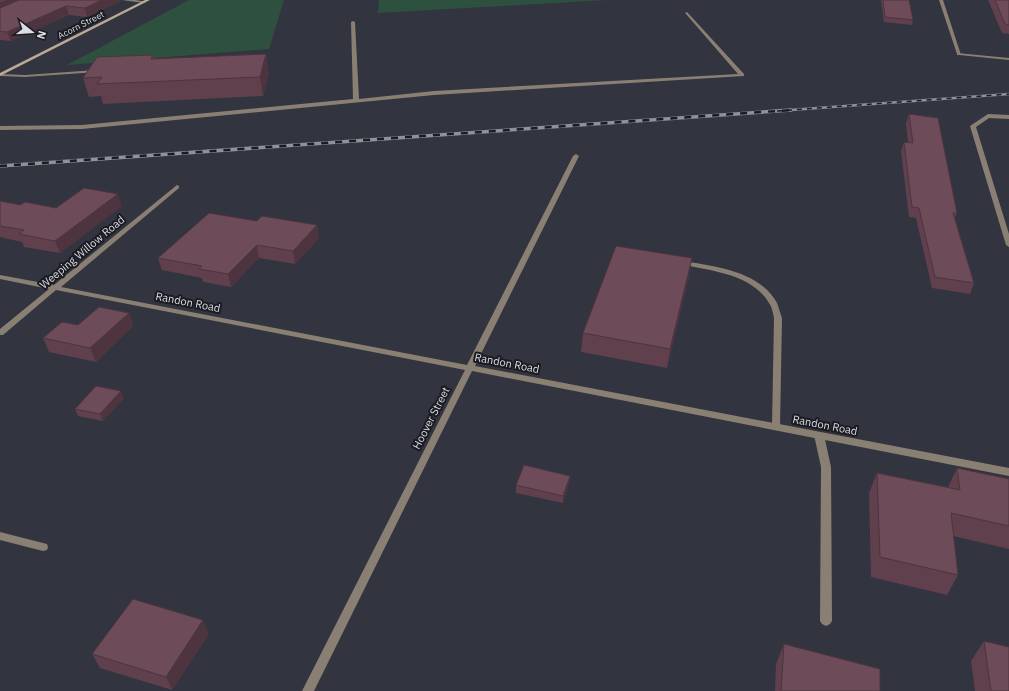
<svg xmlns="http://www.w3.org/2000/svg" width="1009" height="691" font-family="'IBM Plex Sans',sans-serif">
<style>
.green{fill:#2d503f}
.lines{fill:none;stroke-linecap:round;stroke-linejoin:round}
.lane{fill:#8a7f73;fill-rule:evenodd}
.street{fill:#8a7f73;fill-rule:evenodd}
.secondary{fill:#baa995;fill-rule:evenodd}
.rail-far1-casing{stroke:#8f919b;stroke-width:2.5}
.rail-casing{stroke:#8f919b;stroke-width:3.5}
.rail-far1{stroke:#1b1c22;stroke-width:1.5;stroke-dasharray:5;stroke-linecap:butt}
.rail{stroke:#1b1c22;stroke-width:2.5;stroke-dasharray:7;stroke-linecap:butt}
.wall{fill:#5f404c}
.shaded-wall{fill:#4d343e}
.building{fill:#6e4b58;stroke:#4d343e}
.labels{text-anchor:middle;stroke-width:4;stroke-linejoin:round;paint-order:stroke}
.far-street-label{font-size:9px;fill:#dbdde5;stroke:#1b1c22}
.street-label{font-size:11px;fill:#dbdde5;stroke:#1b1c22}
</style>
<rect width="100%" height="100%" fill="#323440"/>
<g class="green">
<polygon points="189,0 284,0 269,49 67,65"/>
<polygon points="379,0 608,0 378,13"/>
</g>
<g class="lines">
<g class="lane">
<polygon points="687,12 744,74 744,76 434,95 82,129 0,130 0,126 82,125 353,99 351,22 353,21 355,22 359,99 434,91 738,74 686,14 685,13"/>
<polygon points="957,53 1009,58 1009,60 959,55 957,55"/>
<polygon points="96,70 98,71 98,72 25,77 0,76 1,74 25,75"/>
<path d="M682 261C714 266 760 271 777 303 779 308 780 313 782 318L780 426 779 428H773L772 426 774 318C773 313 772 307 769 303 751 273 710 271 680 264L678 263Z"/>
<polygon points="819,432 822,433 824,435 831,467 832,621 830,624 826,626 822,624 820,621 821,467 814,435 816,433"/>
<polygon points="0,532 43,543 47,544 48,547 47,550 43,551 0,540"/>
</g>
<g class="street">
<polygon points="122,0 136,0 146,2 144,3"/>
<polygon points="939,0 943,0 961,55 957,54"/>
<polygon points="988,114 1009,115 1009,119 989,118 976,127 1009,234 1009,247 1006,245 970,126"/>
<polygon points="576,154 579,156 475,366 1009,468 1009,476 472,371 314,691 302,691 465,370 56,290 3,335 0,335 0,329 49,289 0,279 0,275 54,285 177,185 179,186 179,188 61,287 467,365 573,156"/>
</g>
<polygon class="secondary" points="145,0 150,0 0,76 0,73"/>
<g class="rail-far1-casing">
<polyline id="rail-far1" points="777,111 1009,94"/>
</g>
<g class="rail-casing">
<polyline id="rail" points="0,166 791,110"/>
</g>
<use href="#rail-far1" class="rail-far1"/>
<use href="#rail" class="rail"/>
</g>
<g class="wall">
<polygon points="0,0 121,1 87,17 69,15 11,41 0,40"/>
<polygon points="881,0 909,0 913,20 912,25 884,22"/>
<polygon points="988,0 1009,0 1009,34 1002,33"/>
<polygon points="153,55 154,59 269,72 263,96 103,104 101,96 89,97 83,78"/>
<polygon points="909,114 957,213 955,218 974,283 970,294 932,288 916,218 909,217 901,151 904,142 908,143 906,123"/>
<polygon points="0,201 20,205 56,208 122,206 60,253 24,247 22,242 0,237"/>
<polygon points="257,221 317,225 319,238 295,264 259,258 231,287 203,282 202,278 162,270 158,258"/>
<polygon points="689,276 667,368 581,352 583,333"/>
<polygon points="129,313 133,326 96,362 49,352 43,338 78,325"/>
<polygon points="124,398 103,421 78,416 75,409"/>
<polygon points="957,468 1009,479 1009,549 953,536 958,575 947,595 871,577 869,493 877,473 948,487"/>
<polygon points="570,476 569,483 563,503 516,493 516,485"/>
<polygon points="209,634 172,690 100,668 92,654"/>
<polygon points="984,641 1009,691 975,691 971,661"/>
<polygon points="784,644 880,691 775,691 776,664"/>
</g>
<g class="shaded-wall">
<polygon points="7,0 31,0 0,13 0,3"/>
<polygon points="102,0 121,0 121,1 87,17 85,8"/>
<polygon points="66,6 69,15 11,41 7,32"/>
<polygon points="266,54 269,72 263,96 260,77"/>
<polygon points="118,194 122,206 60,253 55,241"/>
<polygon points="317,225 319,238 295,264 293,251"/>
<polygon points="257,245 259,258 231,287 228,274"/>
<polygon points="692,258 689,276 667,368 670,349"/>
<polygon points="129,313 133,326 96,362 90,348"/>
<polygon points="121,391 124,398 103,421 100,414"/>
<polygon points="570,476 569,483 563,503 563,496"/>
<polygon points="203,620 209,634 172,690 166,677"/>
</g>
<g class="building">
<polygon points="0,0 7,0 0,3"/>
<polygon points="19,0 102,0 85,8 66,6 7,32 0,31 0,8"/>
<polygon points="883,0 909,0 913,20 885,17"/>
<polygon points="995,0 1009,0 1009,25 1005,24"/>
<polygon points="266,54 260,77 97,84 102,77 83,78 97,57 153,55 151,59"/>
<polygon points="909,114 938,118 957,213 953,213 974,283 935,277 919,208 912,207 904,142 913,143"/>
<polygon points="84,188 118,194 55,241 19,234 24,230 0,226 0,201 20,205 25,202 56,208"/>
<polygon points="209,213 257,221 262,216 317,225 293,251 257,245 228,274 199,269 202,266 158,258"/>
<polygon points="616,246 692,258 670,349 583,333"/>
<polygon points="99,307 129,313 90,348 43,338 62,322 78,325"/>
<polygon points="96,386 121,391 100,414 75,409"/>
<polygon points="524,465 570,476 563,496 516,485"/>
<polygon points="957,468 1009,479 1009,526 951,513 958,575 880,557 877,473 960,490"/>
<polygon points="133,599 203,620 166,677 92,654"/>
<polygon points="984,641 1009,647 1009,691 991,691"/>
<polygon points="784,644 880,669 880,691 781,691"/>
</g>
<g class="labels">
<g class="far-street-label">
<text transform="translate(81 25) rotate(-27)" y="3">Acorn Street</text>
</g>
<g class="street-label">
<text transform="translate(82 252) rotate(-40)" y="4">Weeping Willow Road</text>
<text transform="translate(188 302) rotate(11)" y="4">Randon Road</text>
<text transform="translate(507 363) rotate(11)" y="4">Randon Road</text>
<text transform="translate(431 418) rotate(-63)" y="4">Hoover Street</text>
<text transform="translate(825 425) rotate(11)" y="4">Randon Road</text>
</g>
</g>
<g transform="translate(32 32) rotate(107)" stroke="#1b1c22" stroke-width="3" paint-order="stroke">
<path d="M0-3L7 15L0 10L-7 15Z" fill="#dbdde5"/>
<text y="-6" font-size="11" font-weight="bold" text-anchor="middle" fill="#dbdde5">N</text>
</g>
</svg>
